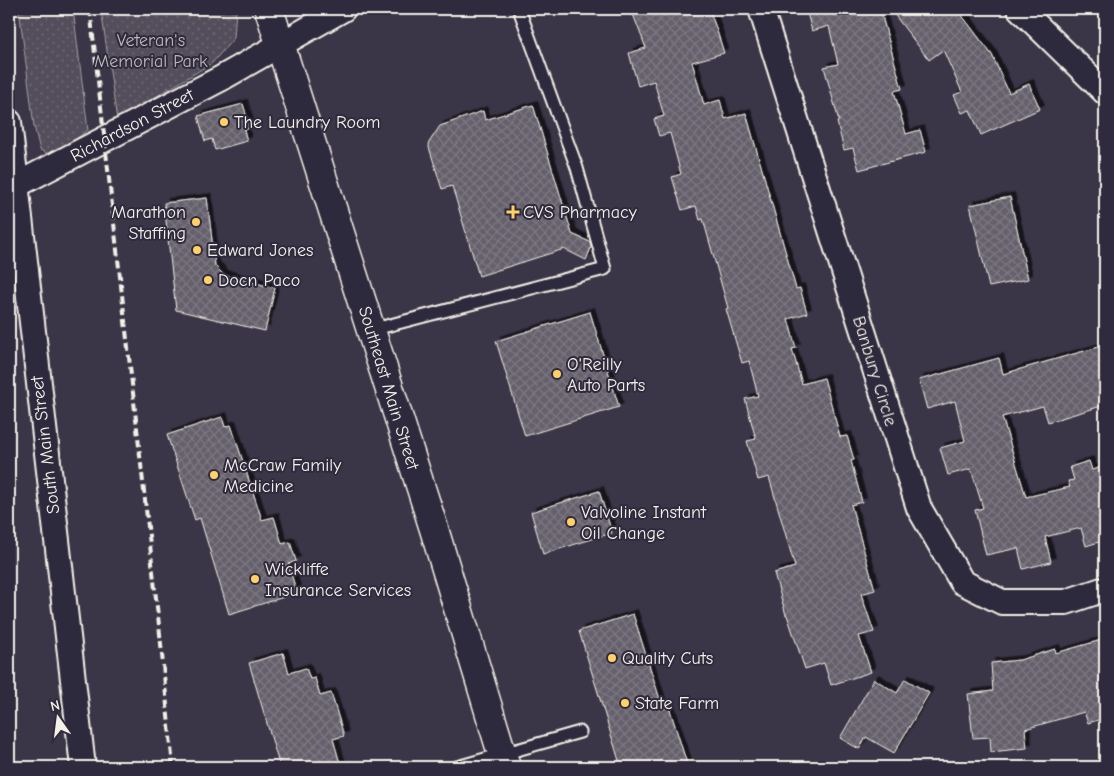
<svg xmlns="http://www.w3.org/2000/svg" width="1114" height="776" font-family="'Comic Neue',sans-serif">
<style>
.green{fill:url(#green-dots);stroke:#a4a0a2}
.building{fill:url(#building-cross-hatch);stroke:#f4f1e8;filter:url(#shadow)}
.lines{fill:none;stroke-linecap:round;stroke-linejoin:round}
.lane-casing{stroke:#f4f1e8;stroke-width:15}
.street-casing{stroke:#f4f1e8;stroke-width:28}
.primary-casing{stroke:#f4f1e8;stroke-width:31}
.lane{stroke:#2f2a3d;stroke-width:11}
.street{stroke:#2f2a3d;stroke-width:24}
.primary{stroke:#2f2a3d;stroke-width:28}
.rail{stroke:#f4f1e8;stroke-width:4;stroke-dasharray:8 4;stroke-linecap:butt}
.poi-dot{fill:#ffd166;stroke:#2f2a3d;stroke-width:2}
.labels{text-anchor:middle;stroke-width:4;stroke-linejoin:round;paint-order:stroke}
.park-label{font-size:18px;fill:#bcb8b7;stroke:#2f2a3d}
.poi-label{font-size:18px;fill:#f4f1e8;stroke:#2f2a3d;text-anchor:start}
.street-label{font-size:18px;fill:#f4f1e8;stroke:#2f2a3d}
</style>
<defs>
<pattern id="green-dots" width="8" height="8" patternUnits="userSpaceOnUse" patternTransform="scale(1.25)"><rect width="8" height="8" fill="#534e5c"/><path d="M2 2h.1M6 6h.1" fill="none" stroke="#6c6873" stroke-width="1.8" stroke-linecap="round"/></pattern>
<pattern id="building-cross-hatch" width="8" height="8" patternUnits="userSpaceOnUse" patternTransform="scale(1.25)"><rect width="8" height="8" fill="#65616c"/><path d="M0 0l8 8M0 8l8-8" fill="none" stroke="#7c7881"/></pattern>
<filter id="shadow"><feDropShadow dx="4.5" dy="-4.5" stdDeviation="0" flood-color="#0009"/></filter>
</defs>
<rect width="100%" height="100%" fill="#3b3647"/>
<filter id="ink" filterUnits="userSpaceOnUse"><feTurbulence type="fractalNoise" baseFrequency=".02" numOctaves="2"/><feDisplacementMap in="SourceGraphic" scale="10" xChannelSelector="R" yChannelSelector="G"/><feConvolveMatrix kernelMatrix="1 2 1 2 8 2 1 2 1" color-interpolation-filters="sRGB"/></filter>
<g filter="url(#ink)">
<g class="green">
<polygon points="19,9 73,9 88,130 63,149 49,154 40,150 34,126"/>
<polygon points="101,9 236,9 234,38 212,63 117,120"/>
</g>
<g class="building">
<polygon points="631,9 709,9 716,28 724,53 692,62 704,105 720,100 725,119 746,113 796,289 800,288 807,313 788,319 796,348 792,349 802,384 824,378 840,437 847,436 854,460 851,461 862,502 851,505 875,590 861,594 874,632 859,636 871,672 831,685 824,663 805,669 787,615 786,615 774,573 795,567 769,477 758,480 747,441 756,439 745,399 758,396 749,361 742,363 726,309 728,308 703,219 700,220 696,206 682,210 672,177 681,174 670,133 659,136 654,119 664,116 654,81 638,86 629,53 646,48"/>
<polygon points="806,9 880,9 902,89 894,91 906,134 920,130 926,152 859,170 853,148 844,150 837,122 839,121 824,67 838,64 829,26 812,31"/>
<polygon points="890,9 957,9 992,55 1009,93 1029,84 1040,109 981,135 970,110 962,113 954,95 962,92 943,50 929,60"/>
<polygon points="243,104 250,128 244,130 247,141 215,150 212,139 205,141 198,116"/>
<polygon points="533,105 572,234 590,242 591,248 586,260 564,249 479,276 452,186 442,189 428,144 440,126 483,111 485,120"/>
<polygon points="1010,197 1028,279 989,287 970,205"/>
<polygon points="207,198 215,266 224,275 275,288 265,331 176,310 164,203"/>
<polygon points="590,312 619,407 525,436 496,341"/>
<polygon points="1102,346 1105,355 1105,405 1048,422 1043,406 1002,417 1026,497 1070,487 1068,481 1074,480 1070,467 1089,461 1092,470 1105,466 1105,540 1086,546 1081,528 1045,537 1051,562 1023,569 1018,548 986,555 975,510 983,508 971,469 948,475 940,448 965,441 955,401 927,409 919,380 999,358 1003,374"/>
<polygon points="222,417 225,427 231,425 262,520 274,517 282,544 290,542 296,561 288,564 297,593 229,614 200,518 195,520 167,435"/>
<polygon points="599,491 612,533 543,554 531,512"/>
<polygon points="633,614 663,709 669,707 688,767 621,767 579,631"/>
<polygon points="1105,639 1105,718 1088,723 1084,712 1025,729 1027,748 991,752 990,737 973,738 968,694 993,691 991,663 1020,660 1055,649 1056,653"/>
<polygon points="283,653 289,673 306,668 310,679 315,678 320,696 331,693 344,736 333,739 341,767 280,767 249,663"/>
<polygon points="874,679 897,693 905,679 929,693 894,753 866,737 859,749 840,738"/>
</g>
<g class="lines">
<g class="lane-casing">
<g id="lane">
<polyline points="371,330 605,269 577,168 519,9"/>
<polyline points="457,767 580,732"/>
</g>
</g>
<g class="street-casing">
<g id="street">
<polyline points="761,9 919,508 962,582 1002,602 1066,602 1105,589"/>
<polyline points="1020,9 1105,92"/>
<polyline points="9,122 83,767"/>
<polyline points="9,189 220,79 343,9"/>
</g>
</g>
<g class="primary-casing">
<polyline id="primary" points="269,9 434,529 506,767"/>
</g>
<use href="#lane" class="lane"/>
<use href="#street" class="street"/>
<use href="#primary" class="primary"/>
<polyline class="rail" points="90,9 160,634 173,767"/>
</g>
</g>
<g class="poi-dot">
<circle cx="224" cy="122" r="5"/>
<path d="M510.5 204.5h5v5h5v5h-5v5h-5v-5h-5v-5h5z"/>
<circle cx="196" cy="222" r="5"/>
<circle cx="197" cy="250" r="5"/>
<circle cx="208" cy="280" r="5"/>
<circle cx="557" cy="374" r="5"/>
<circle cx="214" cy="475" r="5"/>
<circle cx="571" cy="522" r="5"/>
<circle cx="255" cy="579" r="5"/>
<circle cx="612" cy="658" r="5"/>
<circle cx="625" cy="703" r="5"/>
</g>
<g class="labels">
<g class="park-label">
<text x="151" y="46">Veteran's<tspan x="151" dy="21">Memorial Park</tspan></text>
</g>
<g class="poi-label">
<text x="234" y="128">The Laundry Room</text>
<text x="186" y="218" text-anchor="end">Marathon<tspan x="186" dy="21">Staffing</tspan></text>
<text x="523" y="218">CVS Pharmacy</text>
<text x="207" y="256">Edward Jones</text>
<text x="218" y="286">Docn Paco</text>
<text x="567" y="370">O'Reilly<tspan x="567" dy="21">Auto Parts</tspan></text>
<text x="224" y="471">McCraw Family<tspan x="224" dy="21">Medicine</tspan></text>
<text x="581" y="518">Valvoline Instant<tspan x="581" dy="21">Oil Change</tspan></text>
<text x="265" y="575">Wickliffe<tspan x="265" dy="21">Insurance Services</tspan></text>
<text x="622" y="664">Quality Cuts</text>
<text x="635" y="709">State Farm</text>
</g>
<g class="street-label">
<text transform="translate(132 125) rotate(-28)" y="6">Richardson Street</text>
<text transform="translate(875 371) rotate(73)" y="6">Banbury Circle</text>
<text transform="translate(389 388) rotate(73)" y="6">Southeast Main Street</text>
<text transform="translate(45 445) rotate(-97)" y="6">South Main Street</text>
</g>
</g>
<rect width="1114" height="776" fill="none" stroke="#2f2a3d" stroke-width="30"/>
<rect x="15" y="15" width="1084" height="746" fill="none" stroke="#f4f1e8" stroke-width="2" filter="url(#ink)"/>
<g transform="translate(58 718) rotate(346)" stroke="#2f2a3d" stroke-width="4" paint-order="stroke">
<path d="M0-4L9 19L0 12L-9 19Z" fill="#f4f1e8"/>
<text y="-8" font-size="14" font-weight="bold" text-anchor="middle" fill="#f4f1e8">N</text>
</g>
</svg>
